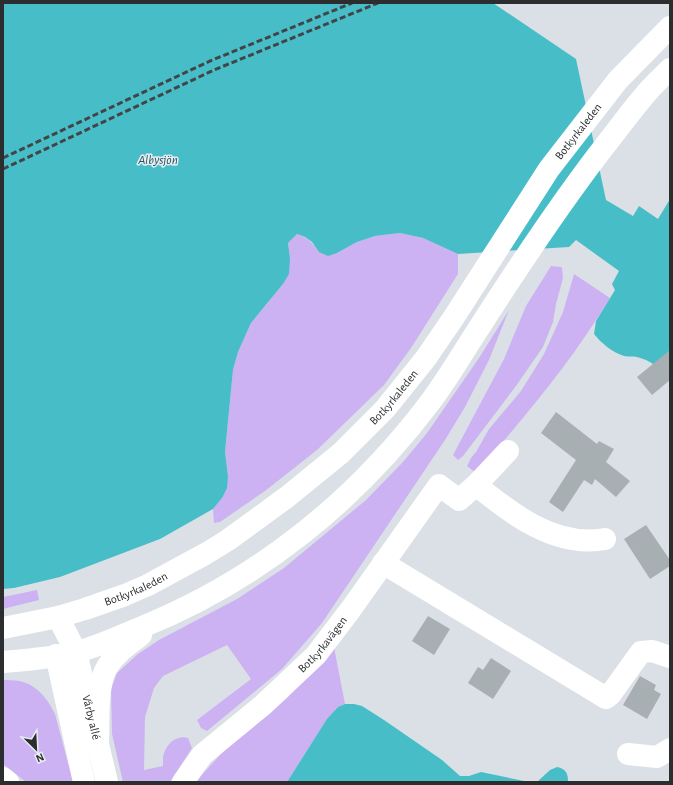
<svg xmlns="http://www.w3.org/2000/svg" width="673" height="785" font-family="'Alegreya Sans',sans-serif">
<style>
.green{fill:#ccb2f3}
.water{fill:#47bdc8}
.building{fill:#a7afb3}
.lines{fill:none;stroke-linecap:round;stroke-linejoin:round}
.minor{stroke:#fff;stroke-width:22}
.major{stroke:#fff;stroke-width:22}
.rail{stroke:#424548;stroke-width:3;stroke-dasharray:6 3;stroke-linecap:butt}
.labels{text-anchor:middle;stroke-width:3;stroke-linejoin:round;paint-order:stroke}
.street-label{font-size:12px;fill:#2b2d2f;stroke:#e8edf4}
.water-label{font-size:13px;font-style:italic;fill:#205357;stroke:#e8edf4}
</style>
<rect width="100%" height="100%" fill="#dbe0e7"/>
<g class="green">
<path d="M400 233 423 238 458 254V274L411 348 384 385 317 450 265 491 220 522 214 523 213 509 222 498 228 476 225 452 233 370 238 352 251 323 283 284 290 258 288 243 297 234C308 238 313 243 319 252L337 253 357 242 375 236Z"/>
<polygon points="551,266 562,267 563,278 556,304 553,322 543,347 516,386 463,456 458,460 453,455 504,359 526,306"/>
<path d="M574 274 610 298C572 361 524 418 476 473L467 466 471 458 476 452 489 429 521 391 544 354 563 312Z"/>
<path d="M509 310 489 360 465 407 445 440 322 623 282 669 207 731 201 728 197 720 251 679 227 645 163 676 154 688 145 717 144 770 163 766C163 763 163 760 163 757 165 745 176 734 188 738L192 748 170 782H123L112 734 111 689 117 673 138 654 159 640 237 599 284 568 366 500 403 462 427 433 479 358Z"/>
<polygon points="37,590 39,600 3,609 3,597"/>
<polygon points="334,647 345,704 338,707 326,721 287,782 195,782 222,753 286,699"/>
<path d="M3 680C8 680 14 680 19 681 36 684 48 699 55 714L73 782H26L3 764Z"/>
</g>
<g class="water">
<path d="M3 3H493L576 59 606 200 633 216 639 206 658 219 670 199V380C662 369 650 360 637 357 633 356 628 357 624 356 612 352 601 343 594 334L596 321 615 290 612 284 619 271 576 240 569 247 458 254 423 238 400 233 375 236 357 242 337 253 328 256 319 252 312 242 305 237 297 234 288 243 290 258 289 274 283 284 251 323 238 352 233 370 225 452 228 476 227 488 222 498 213 509 160 539 60 577 14 588 3 589Z"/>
<polygon points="345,704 354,704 362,706 384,720 442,760 460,776 469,776 481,772 529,782 287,782 327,719 338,707"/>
<path d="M557 767C566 769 568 773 568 782H537L550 770Z"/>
</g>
<g class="building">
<polygon points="670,350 670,380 652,395 637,377"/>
<polygon points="556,412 597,444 599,441 614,449 606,462 630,481 616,497 595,479 592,485 584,480 563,512 549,502 576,460 541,433"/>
<polygon points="646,525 670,560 670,566 650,579 624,539"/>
<polygon points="428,616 450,629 434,655 412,641"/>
<polygon points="491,658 511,671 493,699 468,683 478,667 483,670"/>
<polygon points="640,676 656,685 654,690 661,694 647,719 623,705"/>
</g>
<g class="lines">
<g class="minor">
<path d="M476 485C512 514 555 548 605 539"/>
<polyline points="383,563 606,698 610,695 641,652 652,651 670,657"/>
<path id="s1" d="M76 652 107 782"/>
<polyline points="56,655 84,782"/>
<polyline points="628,754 657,757 670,749"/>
<polyline points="3,778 8,782"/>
<path id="s2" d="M183 782 202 755 263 705 316 655 351 609 439 485 459 500 476 485 508 451"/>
</g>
<g class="major">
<polyline points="58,617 76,652"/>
<path id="s3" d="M3 628 58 617 85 609 125 595 148 585 207 553 228 540 287 497 341 453 385 409 426 358 454 317 549 169 618 80 670 27"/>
<path d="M3 662C27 660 53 658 77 652 99 646 121 636 142 627 258 580 356 501 431 401 448 378 462 354 477 331 518 267 560 203 607 143 619 128 631 111 644 96 652 86 661 78 670 69"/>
<path d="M98 747C99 726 96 685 107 667 116 653 129 644 141 635"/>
</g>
<g class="rail">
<polyline points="3,158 210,61 352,3"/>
<polyline points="3,169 214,70 378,3"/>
</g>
</g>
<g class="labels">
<g class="street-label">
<text dy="4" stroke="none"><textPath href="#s3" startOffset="787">Botkyrkaleden</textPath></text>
<text dy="4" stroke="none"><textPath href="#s3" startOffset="463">Botkyrkaleden</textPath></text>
<text dy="4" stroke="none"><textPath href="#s3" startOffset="139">Botkyrkaleden</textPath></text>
<text dy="4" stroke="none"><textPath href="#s2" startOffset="197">Botkyrkavägen</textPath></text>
<text dy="4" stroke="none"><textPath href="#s1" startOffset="67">Vårby allé</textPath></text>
</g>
<g class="water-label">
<text x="158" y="164">Albysjön</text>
</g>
</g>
<rect width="673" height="785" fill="none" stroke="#2b2d2f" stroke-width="8"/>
<g transform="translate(36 749) rotate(156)" stroke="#e8edf4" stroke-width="3" paint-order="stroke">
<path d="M0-3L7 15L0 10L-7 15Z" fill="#2b2d2f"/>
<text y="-6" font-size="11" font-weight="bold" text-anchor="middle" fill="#2b2d2f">N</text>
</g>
</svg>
